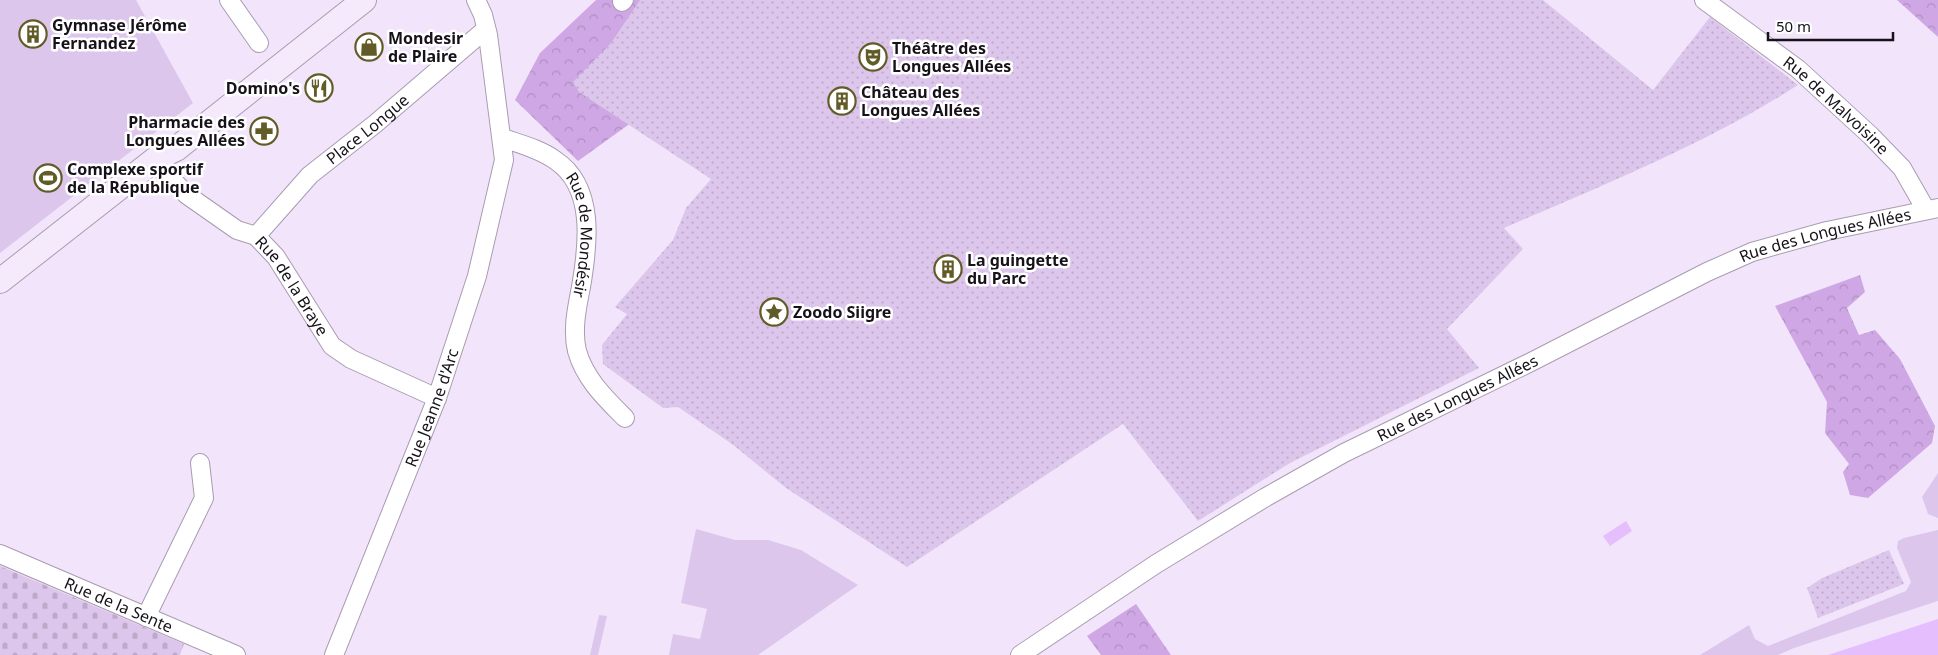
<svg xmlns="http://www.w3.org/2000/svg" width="1938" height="655" font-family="'Noto Sans',sans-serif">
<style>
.green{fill:#ddc6ec}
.forest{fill:url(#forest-crowns)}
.cemetery{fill:url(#cemetery-stones)}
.park{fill:url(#park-dots)}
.water{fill:#e5befd}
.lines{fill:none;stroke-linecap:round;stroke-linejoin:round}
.street-casing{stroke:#a89cb0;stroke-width:20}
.secondary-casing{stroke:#a89cb0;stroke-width:26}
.street{stroke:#fff;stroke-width:18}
.secondary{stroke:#f5eafc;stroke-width:24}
.labels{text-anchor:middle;stroke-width:5;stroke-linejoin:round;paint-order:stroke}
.poi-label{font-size:16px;font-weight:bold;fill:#171219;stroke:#fff;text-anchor:start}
.street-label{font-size:16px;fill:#171219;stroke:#fff}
</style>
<defs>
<pattern id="forest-crowns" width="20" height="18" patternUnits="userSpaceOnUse" patternTransform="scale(1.25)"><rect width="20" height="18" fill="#cea7e4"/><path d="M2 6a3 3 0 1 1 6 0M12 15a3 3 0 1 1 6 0" fill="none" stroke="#b08fc3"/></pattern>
<pattern id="cemetery-stones" width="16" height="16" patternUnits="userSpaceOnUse" patternTransform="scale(1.25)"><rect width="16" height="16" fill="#ddc6ec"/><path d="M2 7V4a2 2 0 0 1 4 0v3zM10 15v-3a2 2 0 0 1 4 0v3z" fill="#bda9ca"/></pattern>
<pattern id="park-dots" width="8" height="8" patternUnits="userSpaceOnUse" patternTransform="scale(1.25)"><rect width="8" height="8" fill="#ddc6ec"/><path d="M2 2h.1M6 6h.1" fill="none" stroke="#bda9ca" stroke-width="1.8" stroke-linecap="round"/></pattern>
</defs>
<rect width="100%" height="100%" fill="#f2e5fb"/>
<g class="green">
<polygon points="0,0 136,0 193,103 0,253"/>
<polygon points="1938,473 1938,518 1928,514 1922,497"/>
<polygon points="696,529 735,540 768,540 801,550 858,585 758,655 669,655 673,634 700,639 707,609 681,603"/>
<polygon points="1938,530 1938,601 1794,648 1778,655 1700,655 1749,625 1755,639 1768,646 1906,591 1911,582 1897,548 1898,541 1904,538"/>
<polygon points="599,615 607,616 598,655 590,655"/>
</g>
<g class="forest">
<polygon points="596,0 657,0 635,120 578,161 515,100 540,53"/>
<polygon points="1897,0 1938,0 1938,37"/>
<polygon points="1860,275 1865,292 1847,308 1859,335 1875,330 1900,359 1935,426 1932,443 1868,498 1850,495 1843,472 1849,464 1825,433 1827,402 1775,306"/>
<polygon points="1136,604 1171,655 1101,655 1087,636"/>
</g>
<polygon class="cemetery" points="0,566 184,644 180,655 0,655"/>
<g class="park">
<path d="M640 0H1543L1653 90 1710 17 1798 85C1706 144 1603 185 1504 228L1523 249 1447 329 1479 368 1290 463 1198 521 1123 424 907 567 786 488 732 444 678 407 663 408 603 364 602 345 627 314 615 307 673 240 686 208 711 179 579 92 573 82 611 43Z"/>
<polygon points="1889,550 1904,584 1818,618 1807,588 1822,578"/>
</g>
<g class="water">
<polygon points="1626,521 1632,531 1610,546 1603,536"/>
<polygon points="1938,619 1938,655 1828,655"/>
</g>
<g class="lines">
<g class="street-casing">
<g id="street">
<polyline points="229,0 259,43"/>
<path id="s1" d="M1704 0 1798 69 1871 136 1902 168 1926 210"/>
<polyline points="622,2 624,0"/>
<path id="s2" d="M503 138C520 144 540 149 555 160 596 187 588 246 581 287 577 307 572 330 577 351 585 379 605 398 625 418"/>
<path id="s3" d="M154 161 187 195 237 230 256 236 276 257 332 346 351 359 437 398"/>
<path id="s4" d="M256 236 310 175 375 124 486 29"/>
<path id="s5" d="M0 554 236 655"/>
<polyline points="146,617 204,498 200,463"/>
<path id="s6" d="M334 655 437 398 477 276 504 160 488 35 483 15 476 0"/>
<path id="s7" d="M1020 655 1156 564 1266 497 1344 453 1531 362 1707 272 1752 252 1827 231 1938 208"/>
</g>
</g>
<g class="secondary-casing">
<polyline id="secondary" points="0,281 157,158 176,149 364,0"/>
</g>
<use href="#street" class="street"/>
<use href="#secondary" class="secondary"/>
</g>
<defs>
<g id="building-ring" transform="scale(1.4375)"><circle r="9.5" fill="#fff" stroke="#615b27" stroke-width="1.5"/><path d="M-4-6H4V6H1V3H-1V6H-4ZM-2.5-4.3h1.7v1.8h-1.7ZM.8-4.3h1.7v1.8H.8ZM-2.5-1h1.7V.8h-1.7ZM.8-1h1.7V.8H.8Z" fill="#615b27"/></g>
<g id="shop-ring" transform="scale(1.4375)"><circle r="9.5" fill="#fff" stroke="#615b27" stroke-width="1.5"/><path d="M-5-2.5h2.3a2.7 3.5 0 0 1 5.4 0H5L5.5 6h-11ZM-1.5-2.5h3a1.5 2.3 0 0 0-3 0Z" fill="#615b27"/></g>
<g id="theatre-ring" transform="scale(1.4375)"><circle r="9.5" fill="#fff" stroke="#615b27" stroke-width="1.5"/><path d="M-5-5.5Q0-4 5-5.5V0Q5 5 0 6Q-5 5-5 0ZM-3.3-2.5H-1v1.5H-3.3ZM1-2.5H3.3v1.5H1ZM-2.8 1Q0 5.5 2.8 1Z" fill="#615b27"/></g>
<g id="restaurant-ring" transform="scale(1.4375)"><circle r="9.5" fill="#fff" stroke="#615b27" stroke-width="1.5"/><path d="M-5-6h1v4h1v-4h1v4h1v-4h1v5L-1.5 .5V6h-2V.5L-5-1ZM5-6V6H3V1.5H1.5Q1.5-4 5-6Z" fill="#615b27"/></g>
<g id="pharmacy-ring" transform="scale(1.4375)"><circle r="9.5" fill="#fff" stroke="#615b27" stroke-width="1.5"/><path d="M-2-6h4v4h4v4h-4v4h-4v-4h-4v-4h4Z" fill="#615b27"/></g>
<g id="stadium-ring" transform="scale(1.4375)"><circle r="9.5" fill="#fff" stroke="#615b27" stroke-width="1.5"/><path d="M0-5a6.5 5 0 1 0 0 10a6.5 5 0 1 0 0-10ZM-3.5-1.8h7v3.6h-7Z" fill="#615b27"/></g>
<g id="sight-ring" transform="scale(1.4375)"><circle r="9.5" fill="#fff" stroke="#615b27" stroke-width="1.5"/><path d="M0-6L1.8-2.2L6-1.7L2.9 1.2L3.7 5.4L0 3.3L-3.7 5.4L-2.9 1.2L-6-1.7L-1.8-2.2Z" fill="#615b27"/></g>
</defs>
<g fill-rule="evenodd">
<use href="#building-ring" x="33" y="34"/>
<use href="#shop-ring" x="369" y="47"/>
<use href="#theatre-ring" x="873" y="57"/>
<use href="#restaurant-ring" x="319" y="88"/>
<use href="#building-ring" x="842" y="101"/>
<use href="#pharmacy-ring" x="264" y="131"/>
<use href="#stadium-ring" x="48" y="178"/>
<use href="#building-ring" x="948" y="269"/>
<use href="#sight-ring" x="774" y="312"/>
</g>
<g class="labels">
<g class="poi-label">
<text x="52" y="31">Gymnase Jérôme<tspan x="52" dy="18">Fernandez</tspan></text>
<text x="388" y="44">Mondesir<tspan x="388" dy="18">de Plaire</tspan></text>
<text x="892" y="54">Théâtre des<tspan x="892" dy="18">Longues Allées</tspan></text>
<text x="300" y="94" text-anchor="end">Domino's</text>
<text x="861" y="98">Château des<tspan x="861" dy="18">Longues Allées</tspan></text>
<text x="245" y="128" text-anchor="end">Pharmacie des<tspan x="245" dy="18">Longues Allées</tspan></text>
<text x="67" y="175">Complexe sportif<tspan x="67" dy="18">de la République</tspan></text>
<text x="967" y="266">La guingette<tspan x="967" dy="18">du Parc</tspan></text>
<text x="793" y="318">Zoodo Siigre</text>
</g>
<g class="street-label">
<text dy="6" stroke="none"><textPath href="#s1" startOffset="169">Rue de Malvoisine</textPath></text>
<text dy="6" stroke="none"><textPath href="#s4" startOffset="155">Place Longue</textPath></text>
<text dy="6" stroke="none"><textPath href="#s7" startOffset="912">Rue des Longues Allées</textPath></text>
<text dy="6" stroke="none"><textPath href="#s2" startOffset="141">Rue de Mondésir</textPath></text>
<text dy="6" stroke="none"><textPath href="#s3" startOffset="190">Rue de la Braye</textPath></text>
<text dy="6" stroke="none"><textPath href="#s7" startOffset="508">Rue des Longues Allées</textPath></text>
<text dy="6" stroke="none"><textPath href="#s6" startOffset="266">Rue Jeanne d'Arc</textPath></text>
<text dy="6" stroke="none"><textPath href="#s5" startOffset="129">Rue de la Sente</textPath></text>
</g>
</g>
<path d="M1768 32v8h125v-8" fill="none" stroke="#171219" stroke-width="2.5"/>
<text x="1776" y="32" font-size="15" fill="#171219" stroke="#ffffff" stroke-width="4" paint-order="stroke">50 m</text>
</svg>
